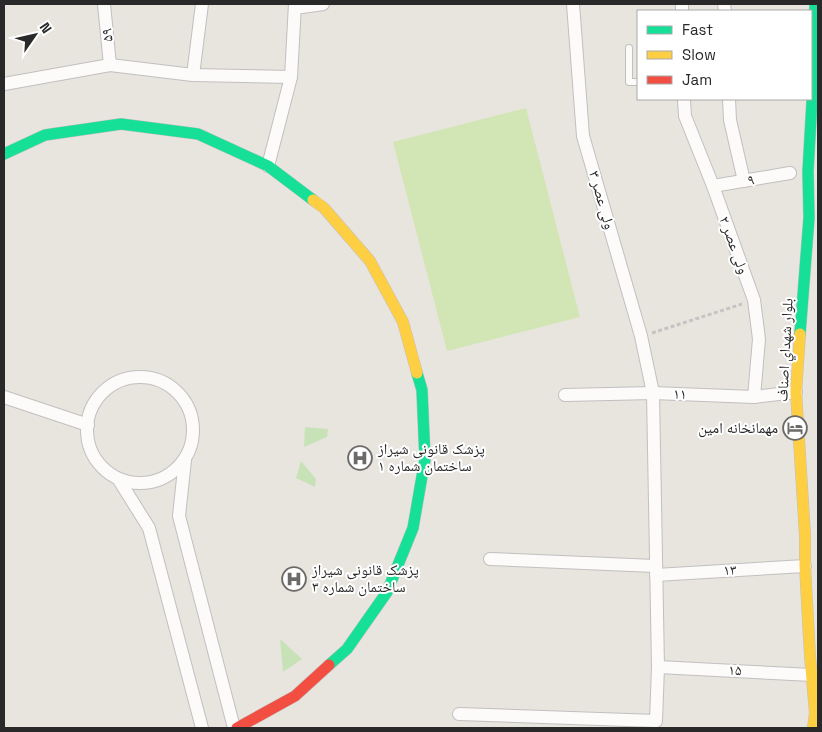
<svg xmlns="http://www.w3.org/2000/svg" width="822" height="732" font-family="'Space Grotesk','Noto Naskh Arabic',sans-serif">
<style>
.green{fill:#c8e2b8}
.pitch{fill:#d2e6b5}
.lines{fill:none;stroke-linecap:round;stroke-linejoin:round}
.lane-casing{stroke:#c1c0c0;stroke-width:8}
.street-casing{stroke:#c1c0c0;stroke-width:14}
.fast-casing{stroke:#c1c0c0;stroke-width:12}
.slow-casing{stroke:#c1c0c0;stroke-width:12}
.jam-casing{stroke:#c1c0c0;stroke-width:12}
.path{stroke:#c4c4c3;stroke-width:3;stroke-dasharray:4 2.5;stroke-linecap:butt}
.lane{stroke:#fcfbfa;stroke-width:6}
.street{stroke:#fcfbfa;stroke-width:12}
.fast{stroke:#16e098;stroke-width:11}
.slow{stroke:#ffcf43;stroke-width:11}
.jam{stroke:#f24e42;stroke-width:11}
.labels{text-anchor:middle;stroke-width:4;stroke-linejoin:round;paint-order:stroke}
.street-label{font-size:15px;fill:#292929;stroke:#fff}
.poi-label{font-size:15px;fill:#292929;stroke:#fff;text-anchor:start}
</style>
<rect width="100%" height="100%" fill="#e8e4de"/>
<g class="green">
<polygon points="305,427 328,429 327,437 304,447"/>
<polygon points="301,461 316,479 315,487 296,478"/>
<polygon points="280,639 302,659 283,672"/>
</g>
<polygon class="pitch" points="526,108 580,317 447,351 393,142"/>
<g class="lines">
<g class="lane-casing">
<polyline id="lane" points="629,48 629,82 638,82"/>
</g>
<g class="street-casing">
<g id="street">
<polyline points="104,4 110,65"/>
<polyline points="682,4 682,11"/>
<polyline points="724,4 725,11"/>
<polyline points="295,8 323,4"/>
<polyline points="193,75 202,4"/>
<polyline points="4,84 110,65 193,75 291,77"/>
<polyline points="684,99 685,116 713,186 754,300 759,339 754,397"/>
<polyline points="729,99 730,120 744,181"/>
<polyline points="268,166 291,77 295,4"/>
<polyline points="713,186 790,173"/>
<circle cx="140" cy="430" r="53"/>
<polyline points="565,395 653,393 754,397 796,392"/>
<polyline points="4,397 88,425"/>
<polyline points="185,460 179,516 234,728"/>
<polyline points="119,480 149,528 202,728"/>
<polyline points="490,559 655,566"/>
<polyline points="656,575 805,566"/>
<polyline points="658,667 812,675"/>
<polyline points="459,714 656,721 658,667 653,393 641,336 583,136 573,4"/>
</g>
</g>
<g class="fast-casing">
<g id="fast">
<polyline points="4,154 45,135 121,124 198,134 268,166 313,200"/>
<polyline points="800,334 809,218 808,171 813,84 815,4"/>
<polyline points="329,665 347,649 387,592 413,528 425,459 422,390 417,373"/>
</g>
</g>
<g class="slow-casing">
<g id="slow">
<polyline points="313,200 324,208 370,261 403,322 417,373"/>
<polyline points="800,334 796,392 805,535 805,566 810,656 815,713 813,728"/>
</g>
</g>
<g class="jam-casing">
<polyline id="jam" points="237,728 295,696 329,665"/>
</g>
<polyline class="path" points="652,333 742,304"/>
<use href="#lane" class="lane"/>
<use href="#street" class="street"/>
<use href="#fast" class="fast"/>
<use href="#slow" class="slow"/>
<use href="#jam" class="jam"/>
</g>
<defs>
<g id="hotel-ring" transform="scale(1.25)"><circle r="9.5" fill="#fff" stroke="#6c6a68" stroke-width="1.5"/><path d="M-6-4.5h1.5V1H6V5H4.5V3h-9V5H-6ZM-4 0a1.8 1.8 0 1 1 3.6 0ZM.5 0V-2.5h3Q6-2.5 6 0Z" fill="#6c6a68"/></g>
<g id="hospital-ring" transform="scale(1.25)"><circle r="9.5" fill="#fff" stroke="#6c6a68" stroke-width="1.5"/><path d="M-5-5h3v3.5h4V-5h3V5h-3V1.5h-4V5h-3Z" fill="#6c6a68"/></g>
</defs>
<g fill-rule="evenodd">
<use href="#hotel-ring" x="795" y="428"/>
<use href="#hospital-ring" x="360" y="458"/>
<use href="#hospital-ring" x="294" y="579"/>
</g>
<g class="labels">
<g class="street-label">
<text transform="translate(107 35) rotate(-96)" y="5">۵۹</text>
<text transform="translate(751 180) rotate(-10)" y="5">۹</text>
<text transform="translate(602 200) rotate(74)" y="5">ولی عصر ۳</text>
<text transform="translate(734 245) rotate(70)" y="5">ولی عصر ۲</text>
<text transform="translate(785 350) rotate(-87)" y="5">بلوار شهداي اصناف</text>
<text transform="translate(680 394) rotate(2)" y="5">۱۱</text>
<text transform="translate(730 570) rotate(-3)" y="5">۱۳</text>
<text transform="translate(735 670) rotate(3)" y="5">۱۵</text>
</g>
<g class="poi-label">
<text x="778" y="433" text-anchor="end">مهمانخانه امین</text>
<text x="378" y="454">پزشک قانونی شیراز<tspan x="378" dy="17">ساختمان شماره ۱</tspan></text>
<text x="312" y="575">پزشک قانونی شیراز<tspan x="312" dy="17">ساختمان شماره ٣</tspan></text>
</g>
</g>
<rect width="822" height="732" fill="none" stroke="#292929" stroke-width="10"/>
<rect x="637" y="10" width="175" height="90" fill="#ffffff" stroke="#a9a9a9"/>
<rect x="647" y="26" width="25" height="8" fill="#16e098" stroke="#a9a9a9"/>
<text x="682" y="35" font-size="15" fill="#292929">Fast</text>
<rect x="647" y="51" width="25" height="8" fill="#ffcf43" stroke="#a9a9a9"/>
<text x="682" y="60" font-size="15" fill="#292929">Slow</text>
<rect x="647" y="76" width="25" height="8" fill="#f24e42" stroke="#a9a9a9"/>
<text x="682" y="85" font-size="15" fill="#292929">Jam</text>
<g transform="translate(35 35) rotate(56)" stroke="#ffffff" stroke-width="4" paint-order="stroke">
<path d="M0-4L9 19L0 12L-9 19Z" fill="#292929"/>
<text y="-8" font-size="14" font-weight="bold" text-anchor="middle" fill="#292929">N</text>
</g>
</svg>
